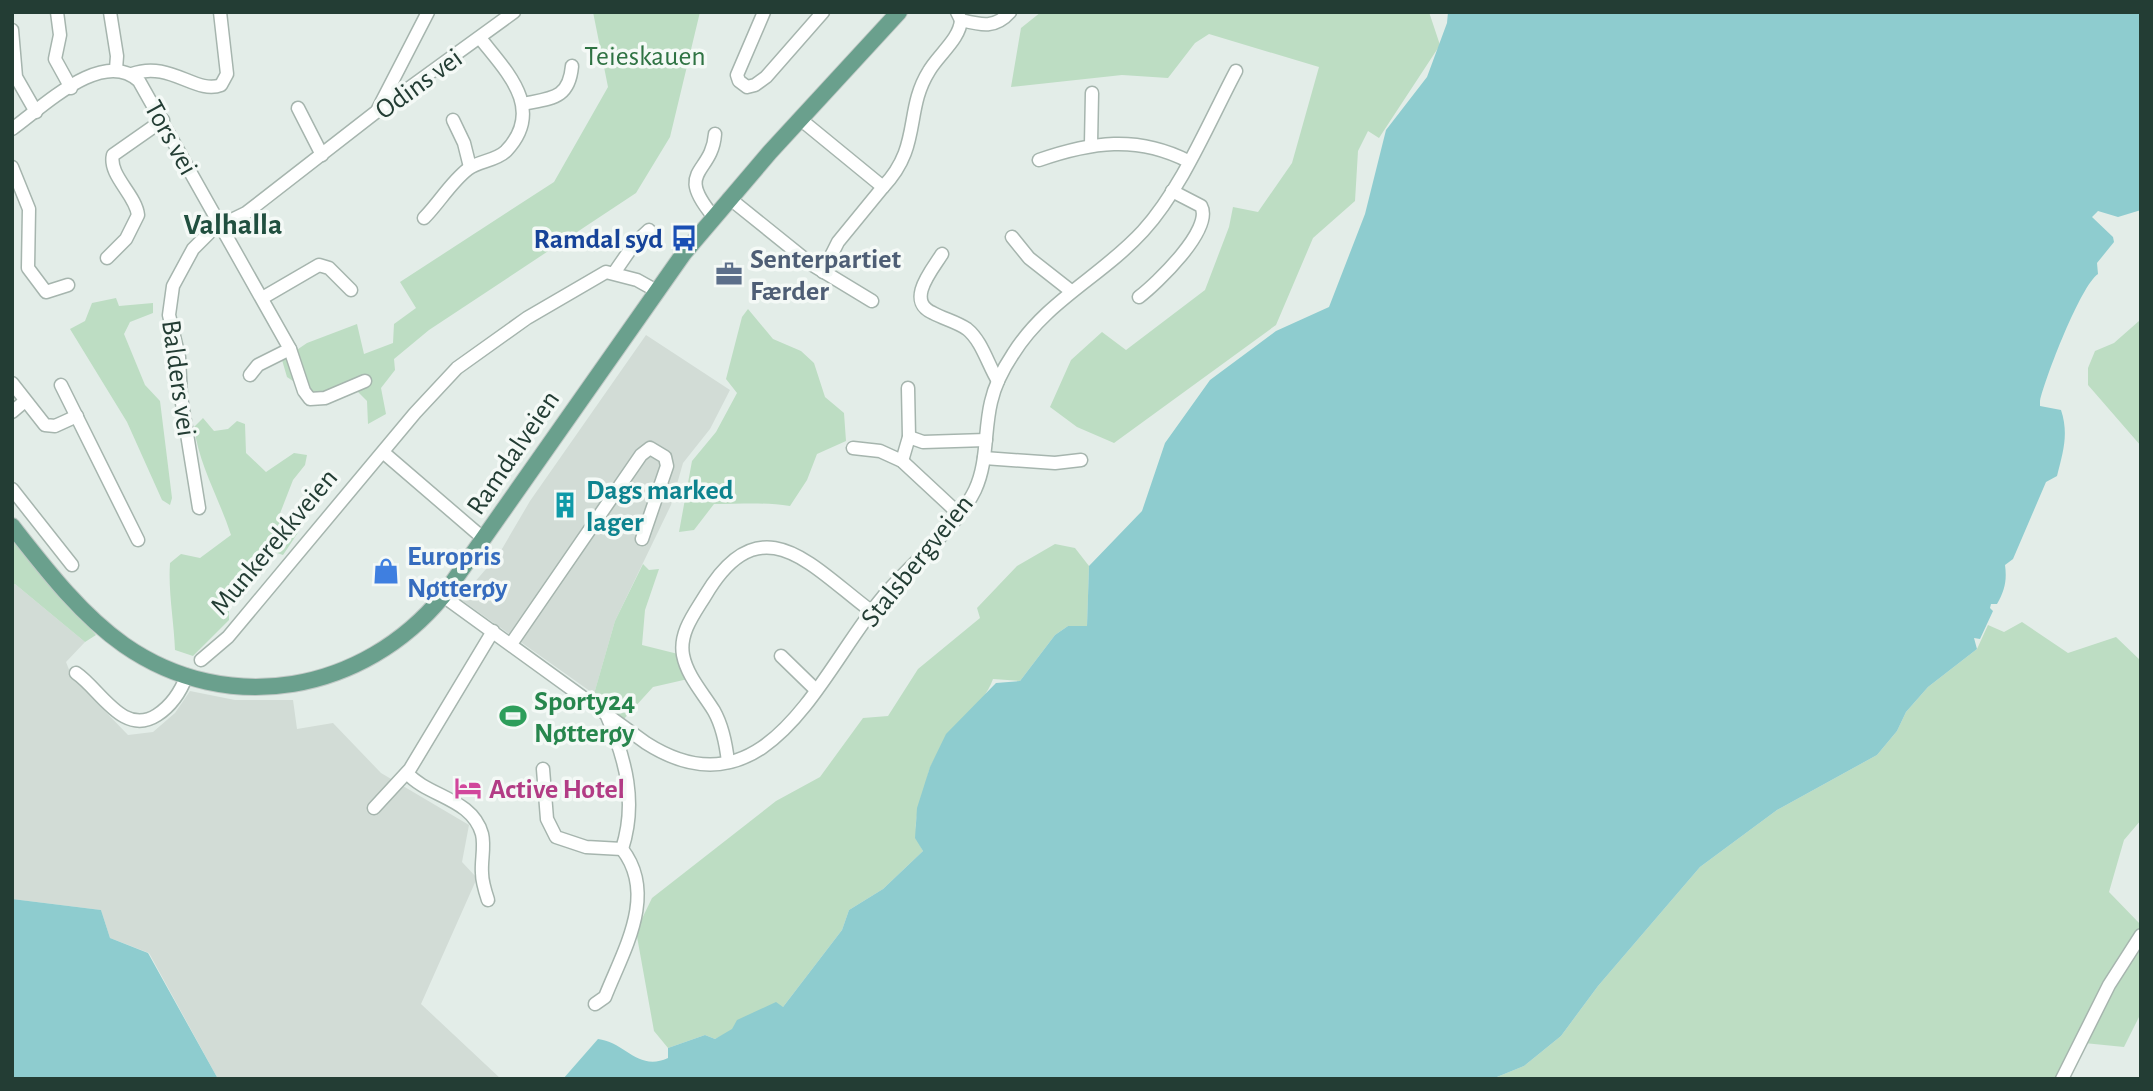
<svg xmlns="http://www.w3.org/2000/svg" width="2153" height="1091" font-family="'Alegreya Sans',sans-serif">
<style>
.built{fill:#d2dcd6}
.green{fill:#bdddc3}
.water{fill:#8ecccf}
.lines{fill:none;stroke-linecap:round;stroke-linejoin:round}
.minor-casing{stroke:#a6b5ae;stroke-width:15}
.major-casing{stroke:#c1c9c6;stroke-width:18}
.minor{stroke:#fff;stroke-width:12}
.major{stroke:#6aa08d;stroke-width:16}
.labels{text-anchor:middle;stroke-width:7;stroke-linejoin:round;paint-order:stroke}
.park-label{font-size:28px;fill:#2f7343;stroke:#f4f9f6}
.street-label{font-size:28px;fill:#233d34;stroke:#f4f9f6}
.transit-label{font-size:28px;font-weight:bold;fill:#164399;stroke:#f4f9f6;text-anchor:end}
.service-label{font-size:28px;font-weight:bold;fill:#4e5e75;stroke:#f4f9f6;text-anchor:start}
.culture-label{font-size:28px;font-weight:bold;fill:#0d838f;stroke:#f4f9f6;text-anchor:start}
.shop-label{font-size:28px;font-weight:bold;fill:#366cbe;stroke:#f4f9f6;text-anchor:start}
.leisure-label{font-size:28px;font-weight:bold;fill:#27864d;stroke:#f4f9f6;text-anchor:start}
.hotel-label{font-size:28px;font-weight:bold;fill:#b23c85;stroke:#f4f9f6;text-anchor:start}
.neighbourhood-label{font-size:30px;font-weight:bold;fill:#204f3f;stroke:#f4f9f6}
</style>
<rect width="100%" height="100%" fill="#e3ede8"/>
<g class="built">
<polygon points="646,335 730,390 710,429 683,463 671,505 615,621 594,694 460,599 499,554 530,501"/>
<polygon points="15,584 85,642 66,662 72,677 128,735 153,732 175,713 190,691 235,700 293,700 297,729 333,723 381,773 469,825 462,862 477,878 421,1004 501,1079 218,1079 149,953 110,938 101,910 12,899 12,585"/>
</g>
<g class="green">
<polygon points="593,12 700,12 670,137 636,193 429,330 394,359 395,370 381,388 386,414 368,424 367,401 350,384 303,400 299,385 287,377 282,360 307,343 357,324 364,354 393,343 394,324 416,308 400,282 554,182 608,87"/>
<polygon points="1041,12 1429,12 1440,45 1379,138 1368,131 1358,151 1355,201 1313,238 1276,325 1114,443 1077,427 1050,407 1071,360 1102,332 1126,350 1205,290 1229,227 1233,207 1258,212 1292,163 1319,67 1209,34 1195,43 1168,78 1122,75 1011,87 1021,28"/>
<polygon points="116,298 119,306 153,303 153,313 130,322 124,334 145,385 160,401 172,498 170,505 162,500 127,422 70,329 85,321 92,303"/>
<path d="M748 309 773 339 801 351 814 363 825 397 844 413 846 441 817 454 807 480 790 506C764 502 741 504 714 504L694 530 679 532 692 461 716 432 737 393 726 379 742 317Z"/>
<polygon points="2139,321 2141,321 2141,446 2088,385 2088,368 2095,351 2114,343"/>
<path d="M203 418 214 431 228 429 237 421 245 424 246 453 266 472 294 453 307 455 305 465 293 480 279 516 299 531 283 555 265 549 256 558 252 577 240 578 229 594V620L193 656 175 650C174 621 168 592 170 563L181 554 200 558 231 535C219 498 199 465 194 427Z"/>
<polygon points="12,538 96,635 85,642 15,584 12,585"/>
<path d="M1055 544 1075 548 1089 566 1087 627 1068 626 1055 635 1020 681 993 679C983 708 943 737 930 768 926 778 926 790 922 800 914 818 913 834 923 851L883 889 849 910 842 930 783 1007 715 1039 705 1035 668 1048 654 1031 636 931 652 898 776 801 820 777 863 718 888 716 918 669 980 618 977 608 1017 566Z"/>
<polygon points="643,564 649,570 659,569 645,610 642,645 678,654 688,679 653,687 623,720 594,694 615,621"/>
<polygon points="2022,622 2068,653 2116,637 2141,661 2141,820 2124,840 2109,892 2141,925 2141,1013 2124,1047 2074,1042 2055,1079 1492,1079 1524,1066 1561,1036 1598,986 1700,867 1777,810 1877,755 1897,731 1906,712 1928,687 1977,649 1988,625 2004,632"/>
</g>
<g class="water">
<path d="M1448 12H2141V210L2118 217 2098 211 2092 217 2113 237 2114 242 2097 263 2098 274C2081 285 2045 378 2040 401V406L2061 410C2069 434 2063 452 2057 476L2046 482 2013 559 2005 565C2007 580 2005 590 1997 604H1991L1990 608 1993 611 1980 639 1974 638 1977 649 1928 687 1906 712 1897 731 1877 755 1777 810 1700 867 1598 986 1561 1036 1524 1066 1492 1079H563L598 1039C625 1042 638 1072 668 1058V1048L705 1035 715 1039 732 1029 737 1020 776 1002 783 1007 842 930 849 910 883 889 923 851 915 838 917 808 930 767 946 734 996 683 1020 681 1055 635 1068 626H1087L1089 566 1142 511 1165 443 1210 380 1276 331 1329 307 1365 214 1386 130 1427 77 1447 23Z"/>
<polygon points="12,899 101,910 110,938 148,953 218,1079 12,1079"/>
</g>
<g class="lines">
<g class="minor-casing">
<g id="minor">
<polyline points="57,12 60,35 55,59 71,88"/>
<polyline points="110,12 117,56 116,69"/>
<polyline points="764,12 737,75 739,81 747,87 755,85 766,77 823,12"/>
<path d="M957 12 961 20C981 25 995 29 1010 12"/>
<polyline points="12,30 16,77 36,112"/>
<path d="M132 74C170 60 196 95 221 85L227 74 220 12"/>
<path d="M523 104C552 98 569 99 572 66"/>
<polyline points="298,108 322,155"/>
<polyline points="378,109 428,12"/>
<path d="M800 119 883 187C922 146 904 111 929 71 938 55 960 39 961 20"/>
<polyline points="453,120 464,143 470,167"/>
<path d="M12 129C43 107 103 47 139 81L290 349 258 365 250 375"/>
<polyline points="1091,144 1092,93"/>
<path d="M1039 160C1091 142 1137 135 1188 161"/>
<polyline points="12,167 29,209 28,268 46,292 68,285"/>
<polyline points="729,198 811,264 872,301"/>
<path d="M713 216C674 169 712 175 715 134"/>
<path d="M424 218C439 203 451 182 468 169 478 161 496 161 506 151 546 109 506 71 480 38"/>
<polyline points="1012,237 1029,258 1071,291"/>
<path d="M942 254C932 270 905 301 933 313 944 319 957 322 967 329 982 341 988 365 998 381"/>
<path d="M107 258 126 239 138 215C136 195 108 175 113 155L163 120"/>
<polyline points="823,272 838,242 883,187"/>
<polyline points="614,273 634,244 649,230"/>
<polyline points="264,297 319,265 329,268 351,290"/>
<path d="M1139 297C1156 284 1214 229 1201 206L1172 191"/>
<polyline points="290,349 304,391 310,399 325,398 365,381"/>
<polyline points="12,383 45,425 55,426 77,416"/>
<polyline points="61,385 138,540"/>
<polyline points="12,412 25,401"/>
<polyline points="909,437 923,442 986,440"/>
<polyline points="853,448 880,451 902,461 959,514"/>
<polyline points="384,453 484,539"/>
<polyline points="984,458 1055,463 1081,460"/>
<polyline points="902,461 909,437 908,388"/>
<polyline points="12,489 72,565"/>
<polyline points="199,508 181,397 179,357 169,315 173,286 193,249 213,229 246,213 376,112 514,12"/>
<path d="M443 596 646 743C767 820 820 672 882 598 910 564 956 529 975 490 988 462 984 431 991 402 995 384 1003 369 1013 354 1046 301 1102 276 1143 231 1182 188 1209 122 1236 71"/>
<polyline points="511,644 641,455 650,448 665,457 667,466 642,539"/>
<polyline points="781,656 816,690"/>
<polyline points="201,660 228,637 415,413 457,368 527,318 606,272 637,280 655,290"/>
<path d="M76 673C100 689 123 737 157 715 171 706 181 691 187 675"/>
<path d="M728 762C726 744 723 727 714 711 703 693 687 676 683 655 679 633 694 614 705 596 761 501 812 567 871 611"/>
<path d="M543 769 547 819 556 837 586 847 622 849C637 803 626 760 607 716"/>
<path d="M407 773C428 797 472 798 482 834 485 846 481 861 482 873 482 882 485 891 488 900"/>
<polyline points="374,808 410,769 493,631"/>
<path d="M595 1004 605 997C623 951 658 895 622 849"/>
<polyline points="2062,1079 2109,985 2141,935"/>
</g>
</g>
<g class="major-casing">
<path id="major" d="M12 526C45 568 80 614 124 645 229 718 364 692 443 596L684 253 770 152 899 12"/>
</g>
<use href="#minor" class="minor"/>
<use href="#major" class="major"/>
</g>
<defs>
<g id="bus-bare" transform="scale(2.1)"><path d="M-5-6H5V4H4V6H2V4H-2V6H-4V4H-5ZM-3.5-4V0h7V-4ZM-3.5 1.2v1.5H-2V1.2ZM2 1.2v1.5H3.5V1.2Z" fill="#1a4fb4" stroke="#f4f9f6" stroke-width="2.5" paint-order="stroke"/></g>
<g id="office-bare" transform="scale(2.1)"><path d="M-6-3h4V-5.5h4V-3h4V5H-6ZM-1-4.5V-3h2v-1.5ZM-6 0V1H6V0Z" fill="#5c6f8a" stroke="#f4f9f6" stroke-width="2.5" paint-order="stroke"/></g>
<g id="building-bare" transform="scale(2.1)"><path d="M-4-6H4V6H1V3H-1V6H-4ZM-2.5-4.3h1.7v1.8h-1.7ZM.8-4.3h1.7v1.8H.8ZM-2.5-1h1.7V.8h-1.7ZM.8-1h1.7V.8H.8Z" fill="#0f9aa8" stroke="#f4f9f6" stroke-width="2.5" paint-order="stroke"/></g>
<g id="shop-bare" transform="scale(2.1)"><path d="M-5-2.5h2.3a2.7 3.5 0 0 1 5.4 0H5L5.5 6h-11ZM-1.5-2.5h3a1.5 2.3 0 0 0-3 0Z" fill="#3f7fe0" stroke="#f4f9f6" stroke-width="2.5" paint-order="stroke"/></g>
<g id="stadium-bare" transform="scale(2.1)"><path d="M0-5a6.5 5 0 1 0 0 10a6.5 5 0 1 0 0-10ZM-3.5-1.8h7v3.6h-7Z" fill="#2e9e5b" stroke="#f4f9f6" stroke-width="2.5" paint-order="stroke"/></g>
<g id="hotel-bare" transform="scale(2.1)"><path d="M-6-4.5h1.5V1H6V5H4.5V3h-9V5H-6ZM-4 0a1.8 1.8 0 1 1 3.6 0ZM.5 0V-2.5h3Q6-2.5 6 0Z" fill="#d1479c" stroke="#f4f9f6" stroke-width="2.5" paint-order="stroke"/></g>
</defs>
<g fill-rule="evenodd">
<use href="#bus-bare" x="684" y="238"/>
<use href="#office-bare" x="729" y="274"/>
<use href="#building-bare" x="565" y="505"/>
<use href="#shop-bare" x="386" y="571"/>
<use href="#stadium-bare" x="513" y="716"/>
<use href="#hotel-bare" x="468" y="788"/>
</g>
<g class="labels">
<g class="park-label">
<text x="645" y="65">Teieskauen</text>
</g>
<g class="street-label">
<text transform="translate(418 83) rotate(-36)" y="10">Odins vei</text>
<text transform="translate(172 137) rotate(61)" y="10">Tors vei</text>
<text transform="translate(180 378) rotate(82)" y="10">Balders vei</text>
<text transform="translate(512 452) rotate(-56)" y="10">Ramdalveien</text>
<text transform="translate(273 541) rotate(-50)" y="10">Munkerekkveien</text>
<text transform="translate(916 560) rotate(-51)" y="10">Stalsbergveien</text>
</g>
<g class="transit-label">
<text x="663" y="248">Ramdal syd</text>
</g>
<g class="service-label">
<text x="750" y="268">Senterpartiet<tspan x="750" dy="32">Færder</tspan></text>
</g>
<g class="culture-label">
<text x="586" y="499">Dags marked<tspan x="586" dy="32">lager</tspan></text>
</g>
<g class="shop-label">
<text x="407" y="565">Europris<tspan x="407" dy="32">Nøtterøy</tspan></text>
</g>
<g class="leisure-label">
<text x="534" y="710">Sporty24<tspan x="534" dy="32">Nøtterøy</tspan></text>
</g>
<g class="hotel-label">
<text x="489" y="798">Active Hotel</text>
</g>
<g class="neighbourhood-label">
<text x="233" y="234">Valhalla</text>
</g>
</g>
<rect width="2153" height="1091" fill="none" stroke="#233d34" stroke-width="28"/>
</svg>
